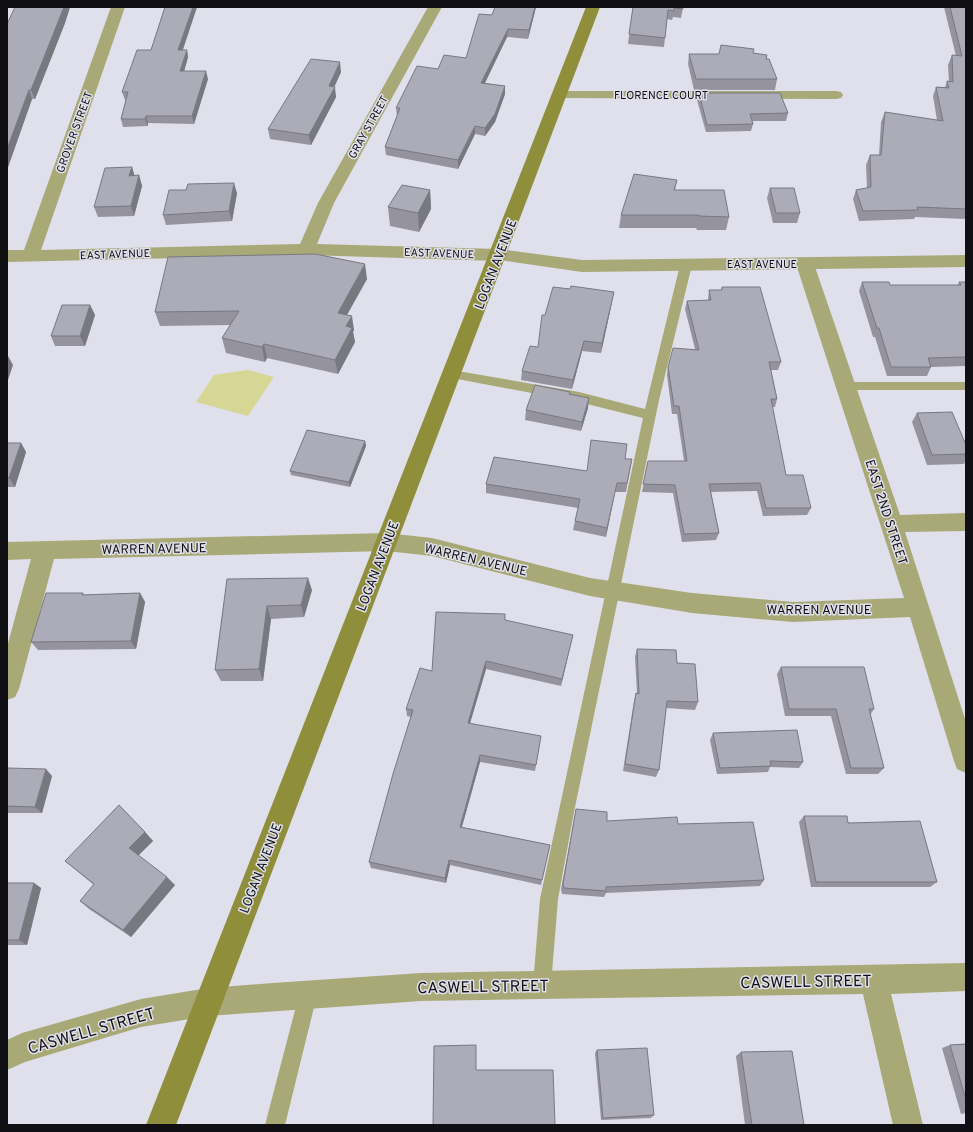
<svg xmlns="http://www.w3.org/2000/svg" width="973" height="1132" font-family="Overpass,sans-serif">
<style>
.green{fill:#d6d794}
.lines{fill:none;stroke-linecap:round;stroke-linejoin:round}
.service{fill:#a8a976;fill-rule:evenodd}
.minor{fill:#a8a976;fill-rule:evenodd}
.tertiary{fill:#a8a976;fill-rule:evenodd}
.secondary{fill:#8e8e3b;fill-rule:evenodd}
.wall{fill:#94939e}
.shaded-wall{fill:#787881}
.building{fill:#acabb8;stroke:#787881}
.labels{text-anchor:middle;stroke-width:3;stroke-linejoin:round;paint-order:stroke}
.far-street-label{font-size:11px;fill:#101014;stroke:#e0dfec}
.street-label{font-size:13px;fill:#101014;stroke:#e0dfec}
.near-street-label{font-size:16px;fill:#101014;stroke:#e0dfec}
</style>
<rect width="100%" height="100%" fill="#e0dfec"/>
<polygon class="green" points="248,370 274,377 248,416 196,402 214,375"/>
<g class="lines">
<g class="service">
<polygon points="686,261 692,265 659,400 574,812 558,899 551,985 548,991 542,994 536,991 533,985 540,899 643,418 579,402 452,378 448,377 446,374 448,371 452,370 579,392 645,409 680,265"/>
<polygon points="847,382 966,382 966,390 847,390 843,389 841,386 843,383"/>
<polygon points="308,986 314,989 317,995 285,1125 265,1125 299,995 302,989"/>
</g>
<g class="minor">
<polygon points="111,7 125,7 41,250 300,244 318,203 428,7 442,7 334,203 317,244 498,249 504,251 507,255 504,259 498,261 306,255 7,262 7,250 24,250"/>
<polygon points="559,91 836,91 841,92 843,95 841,98 836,99 554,98 552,95 554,92"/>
<polygon points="805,258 811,260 814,264 900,515 966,513 966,531 905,532 966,722 966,773 957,769 954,761 910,617 793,622 692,613 590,596 432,556 386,551 54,559 19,689 15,697 7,700 7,647 31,559 7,560 7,542 386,533 432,538 590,578 692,593 793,602 904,598 796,264 799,260"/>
<polygon points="966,963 966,991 891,994 923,1125 893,1125 863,994 421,1001 208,1016 141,1027 25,1062 7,1070 7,1040 22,1033 141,999 208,988 273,983 421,973"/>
</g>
<polygon class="tertiary" points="498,249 582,260 966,255 966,267 582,272 492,259 489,255 492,251"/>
<polygon class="secondary" points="586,7 600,7 176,1125 146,1125"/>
</g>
<g class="wall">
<polygon points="15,7 70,7 65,23 35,99 32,99 7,170"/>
<polygon points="165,7 197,7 183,50 187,50 188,57 184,71 208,79 194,124 148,123 148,126 123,127 121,119 126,100 125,100 122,92 151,50"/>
<polygon points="495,7 536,7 528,39 507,37 485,83 505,86 505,94 495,122 485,136 475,134 458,169 386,155 385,147 397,116 396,108 438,69 466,58 492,15"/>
<polygon points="633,7 683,7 681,18 673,17 672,20 667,19 664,47 628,44"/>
<polygon points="944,7 966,7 966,219 915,217 914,219 859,221 853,199 856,190 867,188 866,165 870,155 879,155 881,122 885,112 937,120 933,96 936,87 945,87 947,81 949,82 948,65 952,55 956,56"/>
<polygon points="753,53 766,59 777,79 775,90 694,90 688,64 689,54 719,54"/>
<polygon points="341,72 334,87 336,97 311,145 270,139 268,129"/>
<polygon points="699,93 788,113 786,121 752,121 753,124 751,131 706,132 697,100"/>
<polygon points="132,167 134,176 139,175 142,186 134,216 98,217 94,207"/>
<polygon points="677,180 675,190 729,217 726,230 697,230 696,228 619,228 621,215"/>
<polygon points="770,188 800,213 797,223 773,223 767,198"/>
<polygon points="430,190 431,209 419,232 390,226 388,207"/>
<polygon points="237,193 232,221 166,225 163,215"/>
<polygon points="367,279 347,315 354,330 353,332 355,342 338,374 267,358 265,362 226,353 222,338 230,325 160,326 155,312"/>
<polygon points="862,282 890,285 958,285 959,282 966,282 966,366 931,367 927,376 887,376 875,337 873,337 859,291"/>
<polygon points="722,287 781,362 778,370 771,370 777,399 775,407 772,407 786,475 811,508 807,515 763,516 757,491 711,492 719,533 716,540 682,542 673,493 642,492 648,461 684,461 677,414 672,414 667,375 668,367 695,349 685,309 687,301 708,300 709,290 721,290"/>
<polygon points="612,302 601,353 582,351 572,389 521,380 522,371 538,347 545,315"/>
<polygon points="90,305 95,315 85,346 55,346 51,336"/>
<polygon points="570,392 569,394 588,408 581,431 525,420 526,410"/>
<polygon points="917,413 966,445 966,460 964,464 927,465 912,422"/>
<polygon points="365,441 366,446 350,487 291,475 290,471"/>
<polygon points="7,443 21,443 26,452 15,487 7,487"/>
<polygon points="625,459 632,459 626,492 615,492 606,537 573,530 575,521 578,508 486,493 486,484 587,471"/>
<polygon points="227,579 312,590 304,617 271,619 263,681 221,681 215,670"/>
<polygon points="83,593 84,595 140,593 145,602 136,649 38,650 31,642"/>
<polygon points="505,620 571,643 561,686 486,669 470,723 540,743 535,771 480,762 462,827 550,845 541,885 450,865 446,883 371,868 369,862 411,717 407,716 406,709 432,671"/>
<polygon points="637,649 677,663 698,702 695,710 666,708 659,770 656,777 623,771 634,701 636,693 637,693 635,657"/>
<polygon points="781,667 874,709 870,715 884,768 878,774 846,774 831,716 785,716 777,674"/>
<polygon points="713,733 803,762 799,768 770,767 768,772 717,774 710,740"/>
<polygon points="7,768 52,776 42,813 7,813"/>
<polygon points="576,809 607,821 678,824 764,880 760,886 606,893 604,897 562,894 561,889"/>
<polygon points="804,816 937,882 930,887 811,887 799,822"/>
<polygon points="145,832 153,841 138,855 175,885 131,937 89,909 80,901 94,885 65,861"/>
<polygon points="7,883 34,883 41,888 27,945 7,945"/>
<polygon points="966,1044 966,1113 961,1114 942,1048 950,1045"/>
<polygon points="597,1050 654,1115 651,1118 601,1120 595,1053"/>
<polygon points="741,1052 804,1125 745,1125 736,1056"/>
</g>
<g class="shaded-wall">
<polygon points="64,7 70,7 65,23 35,99 31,90"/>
<polygon points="193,7 197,7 180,57 178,50"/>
<polygon points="535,7 536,7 528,39 529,30"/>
<polygon points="508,29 507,37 481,91 481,83"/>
<polygon points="187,50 188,57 182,79 180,71"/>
<polygon points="340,62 341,72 333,90 335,87 336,97 311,145 309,135 329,86"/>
<polygon points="206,71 208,79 194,124 192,116"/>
<polygon points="505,86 505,94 495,122 485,136 485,128"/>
<polygon points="29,90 32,99 7,170 7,149"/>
<polygon points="146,116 148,123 148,126 145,119"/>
<polygon points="475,126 475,134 458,169 458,160"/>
<polygon points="132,167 135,177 129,176"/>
<polygon points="139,175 142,186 134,216 131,206"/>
<polygon points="234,183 237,193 232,221 229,211"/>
<polygon points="430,190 431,209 419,232 418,213"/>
<polygon points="365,264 367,279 340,327 338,313"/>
<polygon points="614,292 612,302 601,353 602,343"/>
<polygon points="90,305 95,315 85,346 80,336"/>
<polygon points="352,316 354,330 353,332 355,342 338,374 335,360 346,326"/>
<polygon points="584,341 582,351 572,389 573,380"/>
<polygon points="264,344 267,358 265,362 262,347"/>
<polygon points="8,356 13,365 7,383 7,360"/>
<polygon points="589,398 588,408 581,431 582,422"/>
<polygon points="365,441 366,446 350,487 349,482"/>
<polygon points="21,443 26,452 15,487 9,478"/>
<polygon points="617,483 615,492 606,537 607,528"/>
<polygon points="308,578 312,590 304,617 301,605"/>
<polygon points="140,593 145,602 136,649 131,641"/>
<polygon points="267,606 271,619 263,681 259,669"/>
<polygon points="573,635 571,643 561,686 562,679"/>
<polygon points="486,661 486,669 468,730 468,723"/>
<polygon points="480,755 480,762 460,833 460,827"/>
<polygon points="46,769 52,776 42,813 35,807"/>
<polygon points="145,832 153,841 137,857 129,848"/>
<polygon points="449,860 450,865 446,883 445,878"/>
<polygon points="167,877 175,885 131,937 123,930"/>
<polygon points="34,883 41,888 27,945 19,940"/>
</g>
<g class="building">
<polygon points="15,7 64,7 31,90 29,90 7,149 7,24"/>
<polygon points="165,7 193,7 178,50 187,50 180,71 206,71 192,116 146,116 145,119 121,119 128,92 122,92 137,50 151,50"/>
<polygon points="495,7 535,7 529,30 508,29 481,83 505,86 495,114 485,128 475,126 458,160 385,147 400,108 396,108 417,66 438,69 444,55 466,58 479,14 492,15"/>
<polygon points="633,7 683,7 683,9 674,8 674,11 668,10 665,38 629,34"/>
<polygon points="950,7 966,7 966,209 917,207 918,210 863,211 856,190 871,187 870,155 881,155 885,112 943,121 936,87 949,88 947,81 953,82 952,55 962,56"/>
<polygon points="721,45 754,49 753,53 767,55 766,59 769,59 777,79 696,79 689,54 719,54"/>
<polygon points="311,59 340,62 329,86 335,87 309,135 268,129"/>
<polygon points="699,93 780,93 788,113 750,114 753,124 707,125"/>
<polygon points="132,167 129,176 139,175 131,206 94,207 105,168"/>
<polygon points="634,174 677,180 674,190 724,190 729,217 699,216 699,215 621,215"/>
<polygon points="234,183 229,211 163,215 169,190 186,190 188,184"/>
<polygon points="402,185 430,190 418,213 388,207"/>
<polygon points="770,188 794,188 800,213 776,213"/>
<polygon points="315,254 365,264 338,313 352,316 346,326 352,328 335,360 264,344 262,347 222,338 239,311 155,312 168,257"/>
<polygon points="862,282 889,282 890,285 961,285 959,282 966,282 966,357 928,358 931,367 891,367 879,328 877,328"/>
<polygon points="571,286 614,292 602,343 584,341 573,380 522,371 530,346 538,347 542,315 545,315 553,287 570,289"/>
<polygon points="722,287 760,287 781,362 769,362 777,399 771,399 786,475 803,475 811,508 766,508 760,483 709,484 719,533 684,534 675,485 643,484 648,461 687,461 679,406 674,406 668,367 673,348 699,350 687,301 711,300 709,290 722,290"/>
<polygon points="62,305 90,305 80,336 51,336"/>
<polygon points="535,385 570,392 569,394 589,398 582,422 526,410"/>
<polygon points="952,412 966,445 966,454 932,455 917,413"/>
<polygon points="307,430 365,441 349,482 290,471"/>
<polygon points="591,440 627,444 625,459 632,459 627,483 617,483 607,528 575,521 580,499 486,484 494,457 587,471"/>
<polygon points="7,443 21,443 9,478 7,478"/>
<polygon points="308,578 301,605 267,606 259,669 215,670 227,579"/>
<polygon points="46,593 83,593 82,595 140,593 131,641 31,642"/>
<polygon points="436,612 505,614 505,620 573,635 562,679 486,661 468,723 541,736 536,765 480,755 460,827 550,845 542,880 449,860 445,878 369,862 393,774 413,710 406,709 420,668 432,671"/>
<polygon points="637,649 676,650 677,663 695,664 698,702 667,701 659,770 625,764 636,693 639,694"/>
<polygon points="781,667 864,667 874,709 869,709 884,768 851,768 836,709 789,709"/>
<polygon points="797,730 803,762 770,761 771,766 720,768 713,733"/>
<polygon points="7,768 46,769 35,807 7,806"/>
<polygon points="119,805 145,832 129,848 167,877 123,930 80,901 94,884 65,861"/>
<polygon points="576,809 607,812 607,821 677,817 678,824 753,822 764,880 606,887 606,891 564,888 563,884"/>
<polygon points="804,816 847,816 848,823 920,821 937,882 816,882"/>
<polygon points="7,883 34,883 19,940 7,940"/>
<polygon points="966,1044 966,1100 950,1045"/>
<polygon points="476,1045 476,1070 553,1070 555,1125 433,1125 434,1046"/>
<polygon points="647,1048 654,1115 603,1118 597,1050"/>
<polygon points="792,1051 804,1125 752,1125 741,1052"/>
</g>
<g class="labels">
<g class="far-street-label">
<text x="661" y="99">FLORENCE COURT</text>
<text transform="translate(368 127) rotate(-61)" y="4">GRAY STREET</text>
<text transform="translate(74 132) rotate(-70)" y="4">GROVER STREET</text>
<text transform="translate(439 253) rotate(2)" y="4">EAST AVENUE</text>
<text transform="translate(115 254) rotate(-2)" y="4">EAST AVENUE</text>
<text x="762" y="268">EAST AVENUE</text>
</g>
<g class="street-label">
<text transform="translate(495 264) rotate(-69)" y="5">LOGAN AVENUE</text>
<text transform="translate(887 512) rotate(72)" y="5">EAST 2ND STREET</text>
<text transform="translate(154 548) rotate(-1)" y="5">WARREN AVENUE</text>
<text transform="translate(476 559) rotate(13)" y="5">WARREN AVENUE</text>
<text transform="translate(377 566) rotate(-69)" y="5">LOGAN AVENUE</text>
<text x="819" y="614">WARREN AVENUE</text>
<text transform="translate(260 868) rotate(-69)" y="5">LOGAN AVENUE</text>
</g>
<g class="near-street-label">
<text transform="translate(806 981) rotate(-1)" y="6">CASWELL STREET</text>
<text transform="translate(483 986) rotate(-1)" y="6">CASWELL STREET</text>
<text transform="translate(91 1030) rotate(-16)" y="6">CASWELL STREET</text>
</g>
</g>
<rect width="973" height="1132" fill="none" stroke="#101014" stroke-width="16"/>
</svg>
